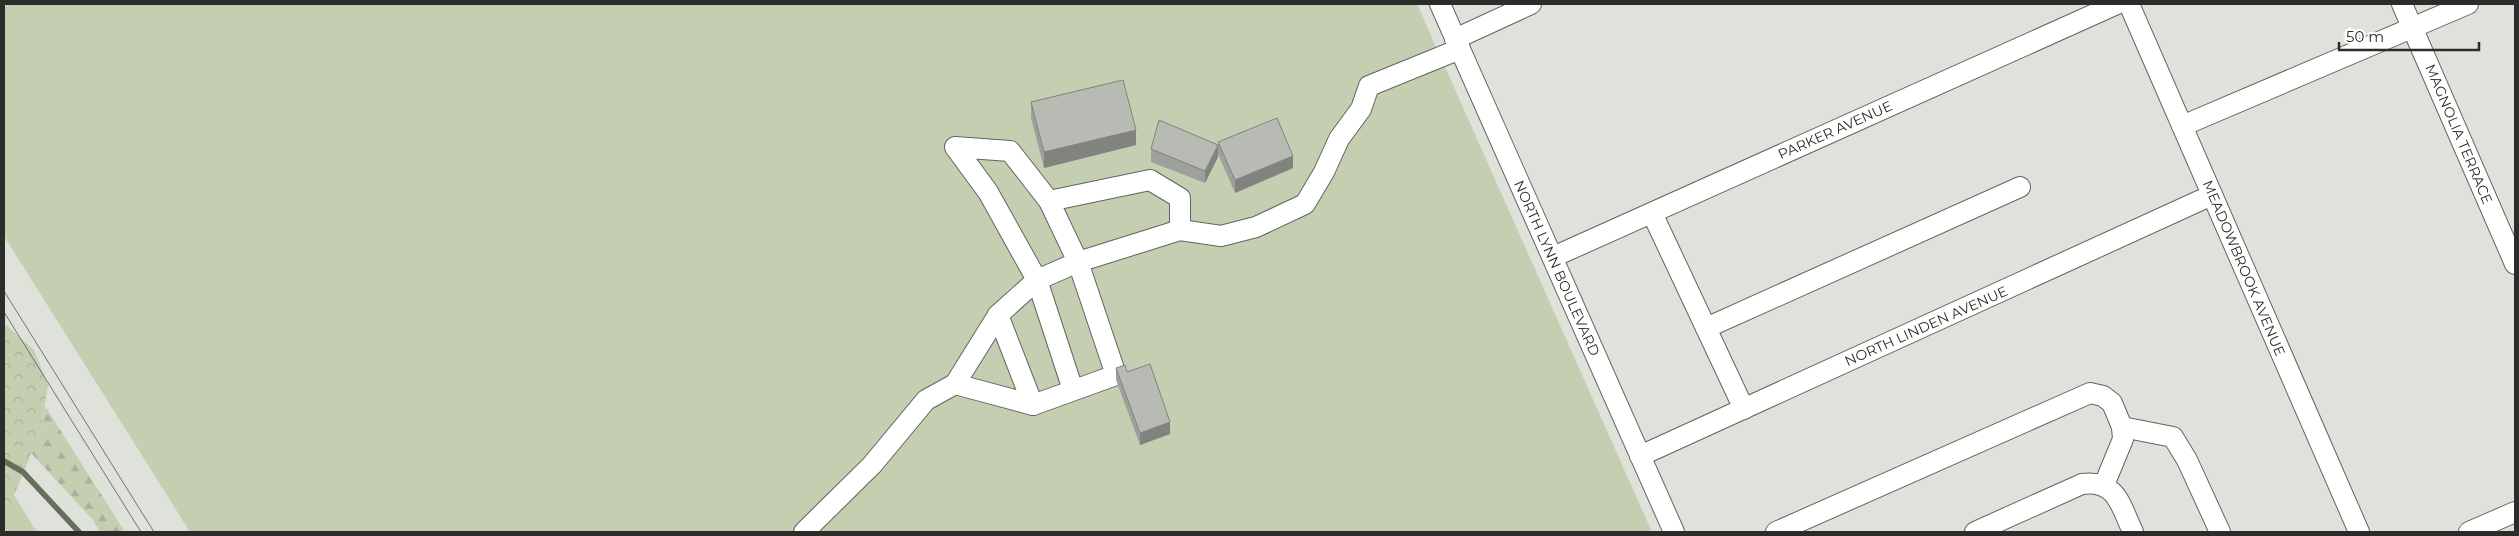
<svg xmlns="http://www.w3.org/2000/svg" width="2519" height="536" font-family="Montserrat,sans-serif">
<style>
.green{fill:#c3cfb0}
.forest{fill:url(#forest-firs)}
.park{fill:url(#park-crowns)}
.lines{fill:none;stroke-linecap:round;stroke-linejoin:round}
.stream{stroke:#676f5a;stroke-width:5.5}
.minor-casing{stroke:#62655e;stroke-width:22}
.minor{stroke:#fff;stroke-width:20}
.tram{stroke:#70716d;stroke-width:1}
.wall{fill:#9ea19b}
.shaded-wall{fill:#81837e}
.building{fill:#b8bbb4;stroke:#81837e}
.labels{text-anchor:middle;stroke-width:4;stroke-linejoin:round;paint-order:stroke}
.street-label{font-size:14px;fill:#2c2d2a;stroke:#fff}
</style>
<defs>
<pattern id="forest-firs" width="22" height="20" patternUnits="userSpaceOnUse" patternTransform="scale(1.25)"><rect width="22" height="20" fill="#c3cfb0"/><path d="M5 1l3.5 6h-7zM16 11l3.5 6h-7z" fill="#a8b298"/></pattern>
<pattern id="park-crowns" width="20" height="18" patternUnits="userSpaceOnUse" patternTransform="scale(1.25)"><rect width="20" height="18" fill="#c3cfb0"/><path d="M2 6a3 3 0 1 1 6 0M12 15a3 3 0 1 1 6 0" fill="none" stroke="#a8b298"/></pattern>
</defs>
<rect width="100%" height="100%" fill="#dfe2da"/>
<g class="green">
<polygon points="4,4 1417,4 1652,532 190,532 4,236"/>
<polygon points="4,479 35,529 40,532 4,532"/>
</g>
<polygon class="forest" points="45,406 125,532 100,532 93,520 31,453 40,432"/>
<polygon class="park" points="4,323 34,350 48,385 40,432 4,520"/>
<g class="lines">
<polyline class="stream" points="4,461 23,472 79,532"/>
<g class="minor-casing">
<g id="minor">
<polyline points="1440,4 1674,532"/>
<polyline points="2129,4 2359,532"/>
<polyline points="2402,4 2515,264"/>
<polyline points="1455,39 1531,4"/>
<polyline points="2182,126 2468,4"/>
<polyline points="1049,201 1150,180 1180,198 1180,230"/>
<polyline points="1652,213 1744,409"/>
<polyline points="1553,257 2117,4"/>
<polyline points="998,315 955,384 1033,405"/>
<polyline points="1706,328 2020,187"/>
<polyline points="1073,390 1037,280 988,192 955,147 1010,151 1049,201 1078,262 1116,375 1033,405 998,315 1037,280 1078,262 1180,230 1221,236 1256,227 1305,204 1324,172 1339,139 1361,109 1369,86 1460,49"/>
<polyline points="2122,427 2173,437 2187,460 2220,532"/>
<polyline points="1640,456 2212,195"/>
<polyline points="804,532 872,465 926,400 955,384"/>
<polyline points="1776,532 2090,393 2103,396 2112,403 2122,427 2123,439 2104,485"/>
<path d="M1975 532 2082 484C2117 479 2121 507 2133 532"/>
<polyline points="2469,532 2515,512"/>
</g>
</g>
<use href="#minor" class="minor"/>
<g class="tram">
<polyline points="4,291 154,532"/>
<polyline points="4,312 141,532"/>
</g>
</g>
<g class="wall">
<polygon points="1031,102 1136,145 1044,168 1031,118"/>
<polygon points="1218,142 1293,168 1235,193 1218,154"/>
<polygon points="1151,149 1218,157 1205,183 1151,162"/>
<polygon points="1116,368 1127,372 1170,434 1140,445 1116,380"/>
</g>
<g class="shaded-wall">
<polygon points="1136,130 1136,145 1044,168 1044,152"/>
<polygon points="1218,145 1218,157 1205,183 1205,171"/>
<polygon points="1293,156 1293,168 1235,193 1235,180"/>
<polygon points="1170,422 1170,434 1140,445 1140,433"/>
</g>
<g class="building">
<polygon points="1123,80 1136,130 1044,152 1031,102"/>
<polygon points="1277,118 1293,156 1235,180 1218,142"/>
<polygon points="1159,120 1218,145 1205,171 1151,149"/>
<polygon points="1150,364 1170,422 1140,433 1116,368 1125,365 1127,372"/>
</g>
<g class="labels">
<g class="street-label">
<text transform="translate(1835 130) rotate(-24)" y="5">PARKER AVENUE</text>
<text transform="translate(2459 134) rotate(67)" y="5">MAGNOLIA TERRACE</text>
<text transform="translate(1557 268) rotate(66)" y="5">NORTH LYNN BOULEVARD</text>
<text transform="translate(2244 268) rotate(67)" y="5">MEADOWBROOK AVENUE</text>
<text transform="translate(1926 326) rotate(-24)" y="5">NORTH LINDEN AVENUE</text>
</g>
</g>
<rect width="2519" height="536" fill="none" stroke="#2c2d2a" stroke-width="10"/>
<path d="M2339 42v8h140v-8" fill="none" stroke="#2c2d2a" stroke-width="2.5"/>
<text x="2346" y="42" font-size="15" fill="#2c2d2a" stroke="#ffffff" stroke-width="4" paint-order="stroke">50 m</text>
</svg>
